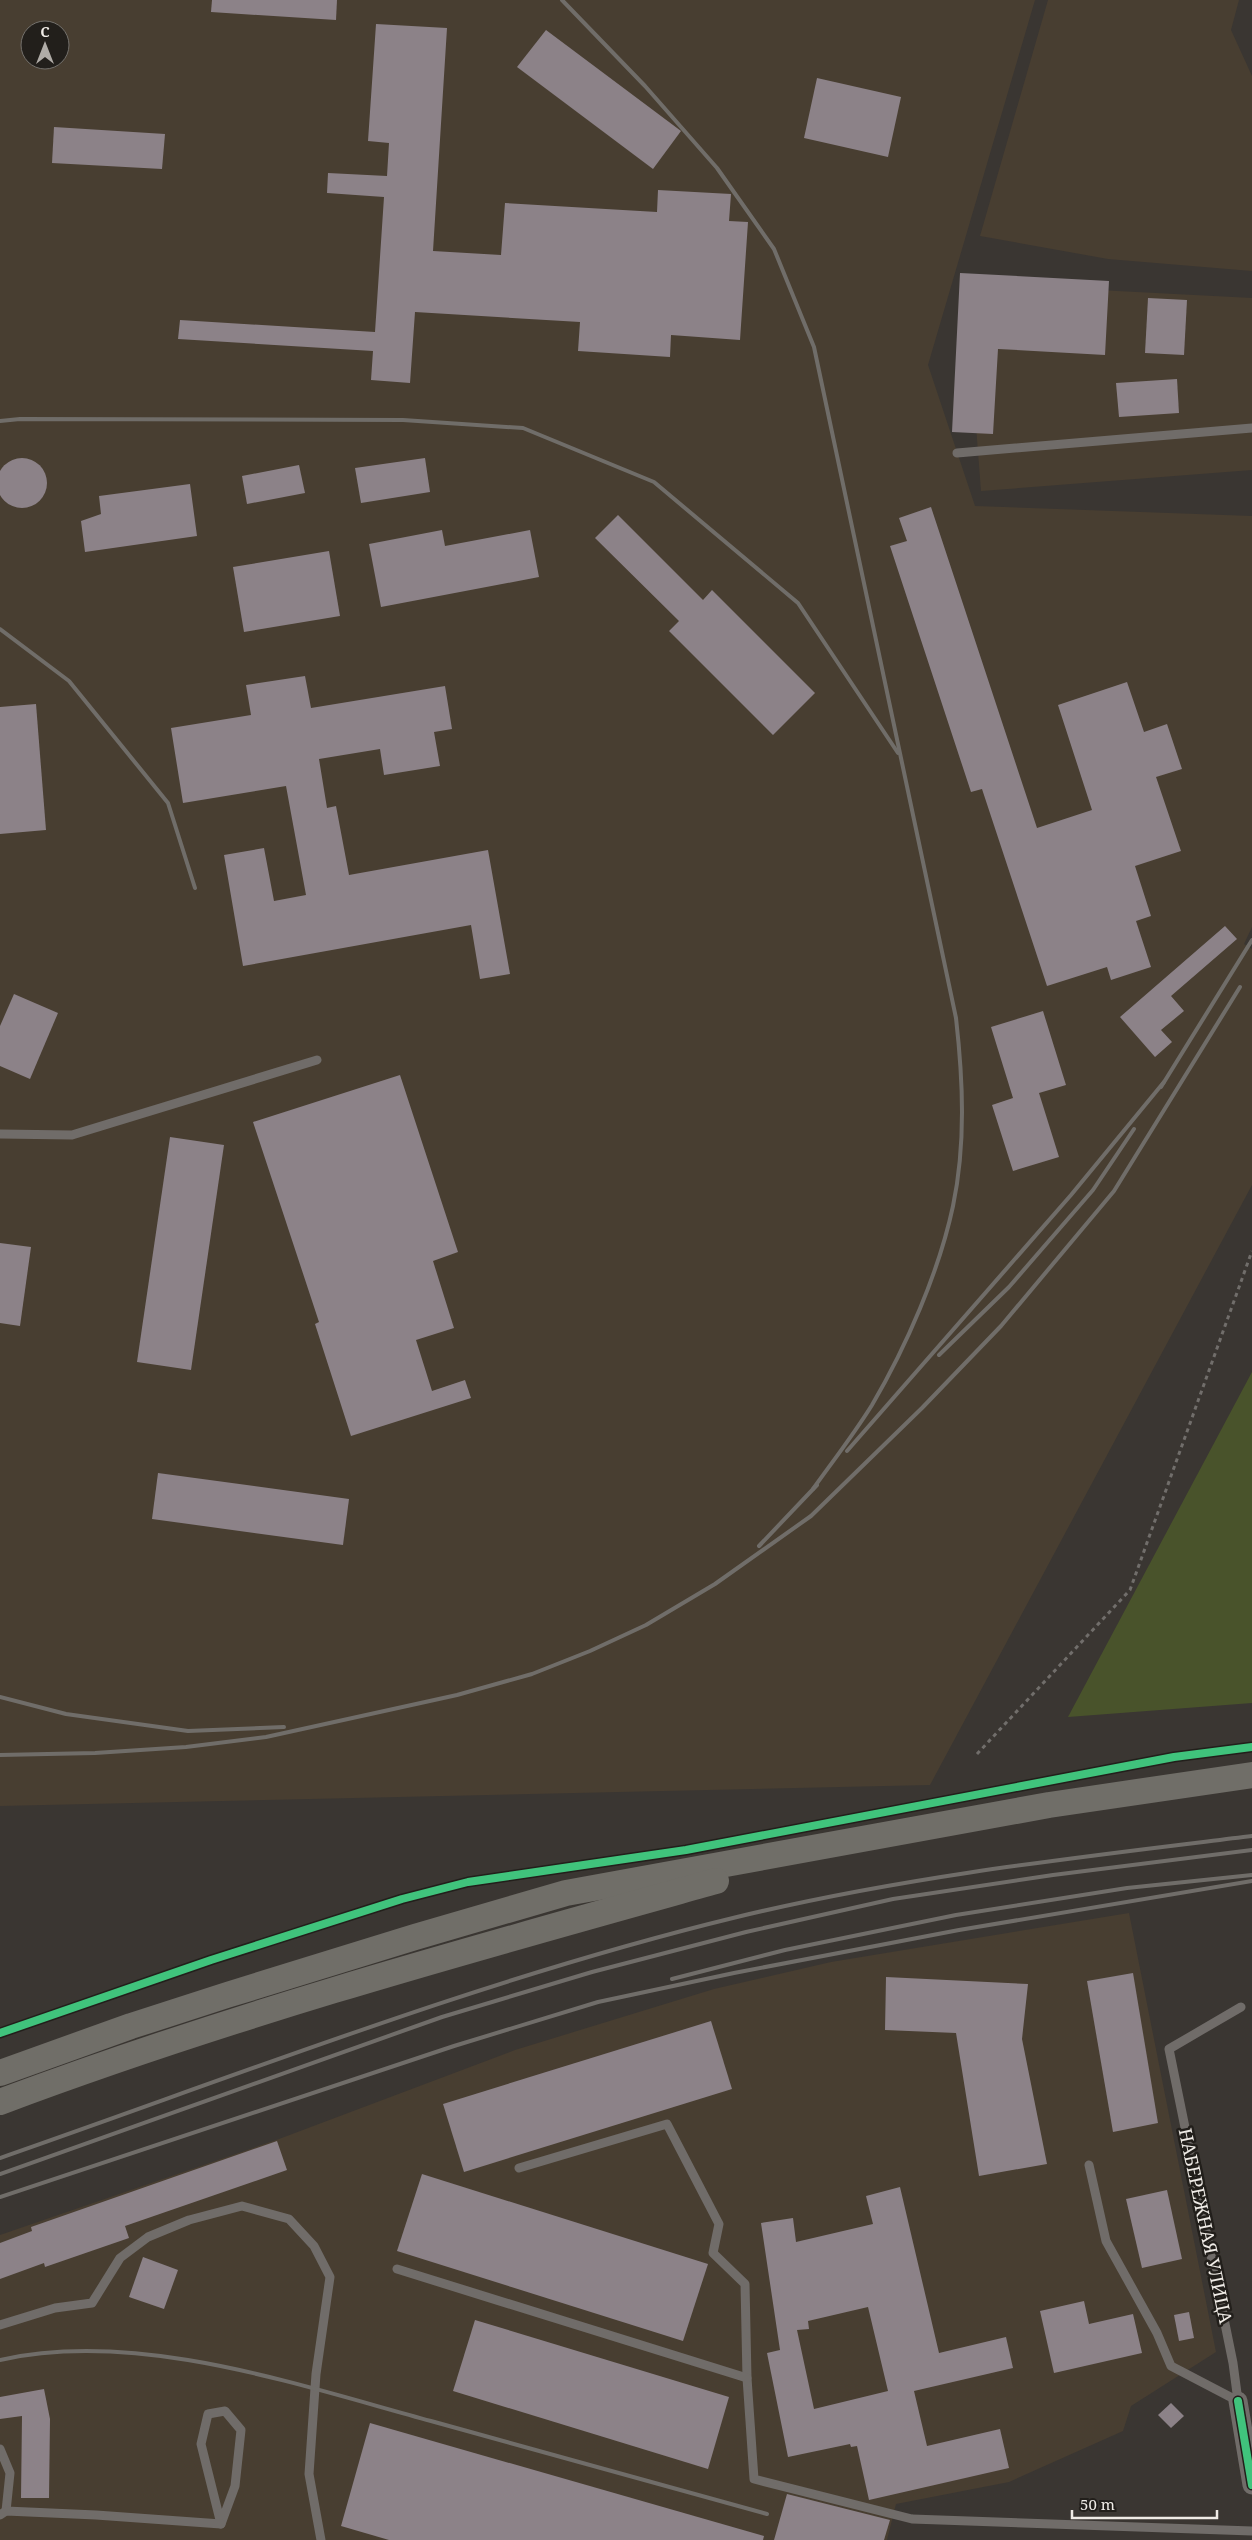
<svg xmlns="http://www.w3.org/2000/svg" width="1252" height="2540" font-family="'Noto Serif',serif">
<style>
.built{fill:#483e31;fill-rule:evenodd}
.green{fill:#49532b}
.building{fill:#8c8288;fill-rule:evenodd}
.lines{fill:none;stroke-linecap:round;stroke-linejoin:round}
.path{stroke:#716e6b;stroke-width:3;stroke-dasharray:4 4;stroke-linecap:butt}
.lane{stroke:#706c69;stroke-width:9}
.street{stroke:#706c69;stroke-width:19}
.secondary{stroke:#706e68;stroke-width:26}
.rail{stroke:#706d69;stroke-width:4}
.cycleway-casing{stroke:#221f1b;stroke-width:11}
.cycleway{stroke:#40c37c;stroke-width:8}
.labels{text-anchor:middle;stroke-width:5;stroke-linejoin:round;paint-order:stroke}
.street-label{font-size:18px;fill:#efebe6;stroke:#221f1b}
</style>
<rect width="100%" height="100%" fill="#3a3632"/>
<g class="built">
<path d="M0 0H1035L928 365 975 506 1252 516V927L1244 944 1252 949V1185L930 1785 0 1806ZM30 30H60V60H30Z"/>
<polygon points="1048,0 1239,0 1231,30 1252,76 1252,271 1108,259 980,236"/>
<polygon points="965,283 1252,298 1252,470 981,491"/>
<polygon points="1129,1913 1216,2352 1131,2406 1123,2431 1009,2482 896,2504 887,2540 0,2540 0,2235 279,2139 515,2050 714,1989 831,1962"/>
</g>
<polygon class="green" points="1252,1372 1252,1703 1068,1717"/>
<g class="building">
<polygon points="212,0 337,0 336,20 211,12"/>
<polygon points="376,24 447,28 433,251 501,255 505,203 657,212 658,190 731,194 729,221 748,222 740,340 671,335 670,357 578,351 580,322 415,312 410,383 371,380 373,351 178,339 180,320 375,332 384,197 327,193 328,173 387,176 389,143 368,141"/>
<polygon points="546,30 681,131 653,169 517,67"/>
<polygon points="817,78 901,97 888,157 804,138"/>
<polygon points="54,127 165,134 162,169 52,163"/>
<polygon points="960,273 1109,281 1105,355 998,349 993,434 952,432"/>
<polygon points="1148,298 1187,300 1184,355 1145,353"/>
<polygon points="1177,379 1179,413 1119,417 1116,383"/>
<circle cx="22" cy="483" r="25"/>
<polygon points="425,458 430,492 361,503 355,468"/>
<polygon points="299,465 305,493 247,504 242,476"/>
<polygon points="190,484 197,536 85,552 81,521 101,514 99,496"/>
<polygon points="931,507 1037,828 1092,810 1058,705 1127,682 1144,732 1167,724 1182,769 1156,777 1181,851 1135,866 1151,916 1136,921 1151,967 1111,980 1107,967 1047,986 982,789 971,792 890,546 907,541 899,518"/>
<polygon points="618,515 703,600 712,590 815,693 773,735 669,631 679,621 595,538"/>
<polygon points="442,530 445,546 530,530 539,577 381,607 369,544"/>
<polygon points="329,551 340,616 244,632 233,567"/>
<polygon points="305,676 311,708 445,686 452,729 434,732 440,766 384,775 380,749 319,759 327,808 336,806 349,875 488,850 510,974 480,979 471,925 243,966 224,855 264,848 274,901 306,895 286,786 183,803 171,728 251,715 246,685"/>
<polygon points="36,704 46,830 0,834 0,707"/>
<polygon points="1225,926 1237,939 1171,996 1184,1011 1161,1030 1172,1042 1155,1057 1120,1017"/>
<polygon points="14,994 58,1013 30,1079 0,1066 0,1026"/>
<polygon points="1043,1011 1066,1085 1039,1093 1059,1157 1013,1171 992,1105 1013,1098 991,1027"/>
<polygon points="400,1075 458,1252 433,1261 454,1328 416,1340 432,1391 465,1380 471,1398 351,1436 315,1324 319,1322 253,1122"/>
<polygon points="170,1137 224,1145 191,1370 137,1362"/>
<polygon points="0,1243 31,1247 20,1326 0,1323"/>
<polygon points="158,1473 349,1499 343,1545 152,1519"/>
<polygon points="1133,1973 1158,2123 1113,2132 1087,1981"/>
<polygon points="886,1977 1028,1984 1022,2039 1047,2164 979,2176 956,2033 885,2030"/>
<polygon points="711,2021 732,2089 464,2172 443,2104"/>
<polygon points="277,2141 287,2170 125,2226 129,2238 45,2267 44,2263 0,2279 0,2243 32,2231 31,2227"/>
<polygon points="422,2174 708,2264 683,2341 397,2251"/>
<path d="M900 2187 939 2353 1006 2337 1013 2368 914 2391 927 2446 1000 2429 1009 2468 869 2500 857 2446 851 2447 850 2444 788 2457 767 2353 780 2350 761 2223 793 2218 796 2242 873 2224 866 2196ZM868 2307 888 2391 814 2409 797 2330 809 2329 808 2321Z"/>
<polygon points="1167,2190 1182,2259 1142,2268 1126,2199"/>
<polygon points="143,2257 178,2270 164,2309 129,2297"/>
<polygon points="1084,2301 1089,2324 1133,2314 1142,2353 1054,2373 1040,2311"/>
<polygon points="1189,2312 1194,2338 1179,2341 1174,2315"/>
<polygon points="475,2320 729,2397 708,2469 453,2391"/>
<polygon points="44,2389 50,2419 49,2498 21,2498 22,2416 0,2419 0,2397"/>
<polygon points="1171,2403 1184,2416 1171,2428 1158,2415"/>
<polygon points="370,2423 764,2536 763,2540 389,2540 341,2526"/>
<polygon points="787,2494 890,2520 884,2540 774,2540"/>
</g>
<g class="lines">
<g class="path">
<polyline points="977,1754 1130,1590 1252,1251"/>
<polyline points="1058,1779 1174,1757 1252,1747"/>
<polyline points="0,2033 211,1960 402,1899 468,1882 557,1870"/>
</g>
<g class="lane">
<polyline points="957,453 1252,428"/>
<polyline points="0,1134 72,1135 317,1060"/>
<polyline points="1089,2165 1106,2241 1157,2333 1171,2366 1238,2401"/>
<polyline points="519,2168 667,2124 719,2224 713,2253 745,2284 747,2378 754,2479 912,2519 1252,2531"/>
<polyline points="397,2269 747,2378"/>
<polyline points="0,2325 55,2308 92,2303 120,2258 148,2237 189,2220 242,2206 289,2219 314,2246 330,2277 316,2374 309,2474 321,2540"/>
<polyline points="1238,2401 1233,2363 1169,2049 1241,2007"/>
<polygon points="225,2411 241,2430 235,2486 221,2524 201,2444 208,2414"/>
<polyline points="0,2449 10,2473 6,2511"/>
<polyline points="0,2515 6,2511 96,2515 221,2524"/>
</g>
<polyline class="street" points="1238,2401 1252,2485"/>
<g class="secondary">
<polyline points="0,2073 131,2026 227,1995 415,1937 566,1893 1049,1805 1252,1775"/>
<path d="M0 2102C234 2014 476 1948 716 1881"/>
</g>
<g class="rail">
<path d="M562 0 645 86 717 168 774 249 814 347 956 1018C963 1080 966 1144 953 1206 939 1272 906 1347 872 1405 854 1434 833 1461 813 1489"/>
<polyline points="0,421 20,419 403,420 523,428 654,482 798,603 898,753"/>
<polyline points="0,629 69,681 168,803 195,888"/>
<polyline points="1161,1087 1252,940"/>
<polyline points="939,1355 1009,1287 1093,1190 1134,1129"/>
<polyline points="847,1451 1071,1195 1164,1082"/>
<polyline points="759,1546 817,1485"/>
<polyline points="0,1697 66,1714 188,1731 284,1727"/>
<polyline points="0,1755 95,1753 186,1747 266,1737 457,1695 532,1674 590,1651 646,1625 715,1584 811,1516 922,1408 1001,1326 1114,1191 1240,987"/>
<polyline points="672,1979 785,1950 956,1915 1127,1888 1252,1875"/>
<path d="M0 2158C244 2073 485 1978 737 1917 906 1876 1080 1857 1252 1836"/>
<polyline points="0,2174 442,2017 592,1972 746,1932 893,1899 1053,1875 1252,1850"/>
<polyline points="0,2197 454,2046 598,2002 734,1973 959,1930 1252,1881"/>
<path d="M0 2360C137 2329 298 2385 431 2421 543 2452 655 2483 767 2514"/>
</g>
<g class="cycleway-casing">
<g id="cycleway">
<polyline points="0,2033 211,1960 402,1899 468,1882 686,1850 1174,1757 1252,1747"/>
<polyline points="1238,2401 1252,2485"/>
</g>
</g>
<use href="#cycleway" class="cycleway"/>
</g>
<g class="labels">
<g class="street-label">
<text transform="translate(1205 2226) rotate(78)" y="6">НАБЕРЕЖНАЯ УЛИЦА</text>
</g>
</g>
<g transform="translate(45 45)"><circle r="24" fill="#221f1b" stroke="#74716c"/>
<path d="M0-4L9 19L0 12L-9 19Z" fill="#b0aca7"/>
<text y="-8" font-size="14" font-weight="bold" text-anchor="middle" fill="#efebe6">С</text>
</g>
<path d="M1072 2510v8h145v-8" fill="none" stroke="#efebe6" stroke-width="2.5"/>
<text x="1080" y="2510" font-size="15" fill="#efebe6" stroke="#221f1b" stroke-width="4" paint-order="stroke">50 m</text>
</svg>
